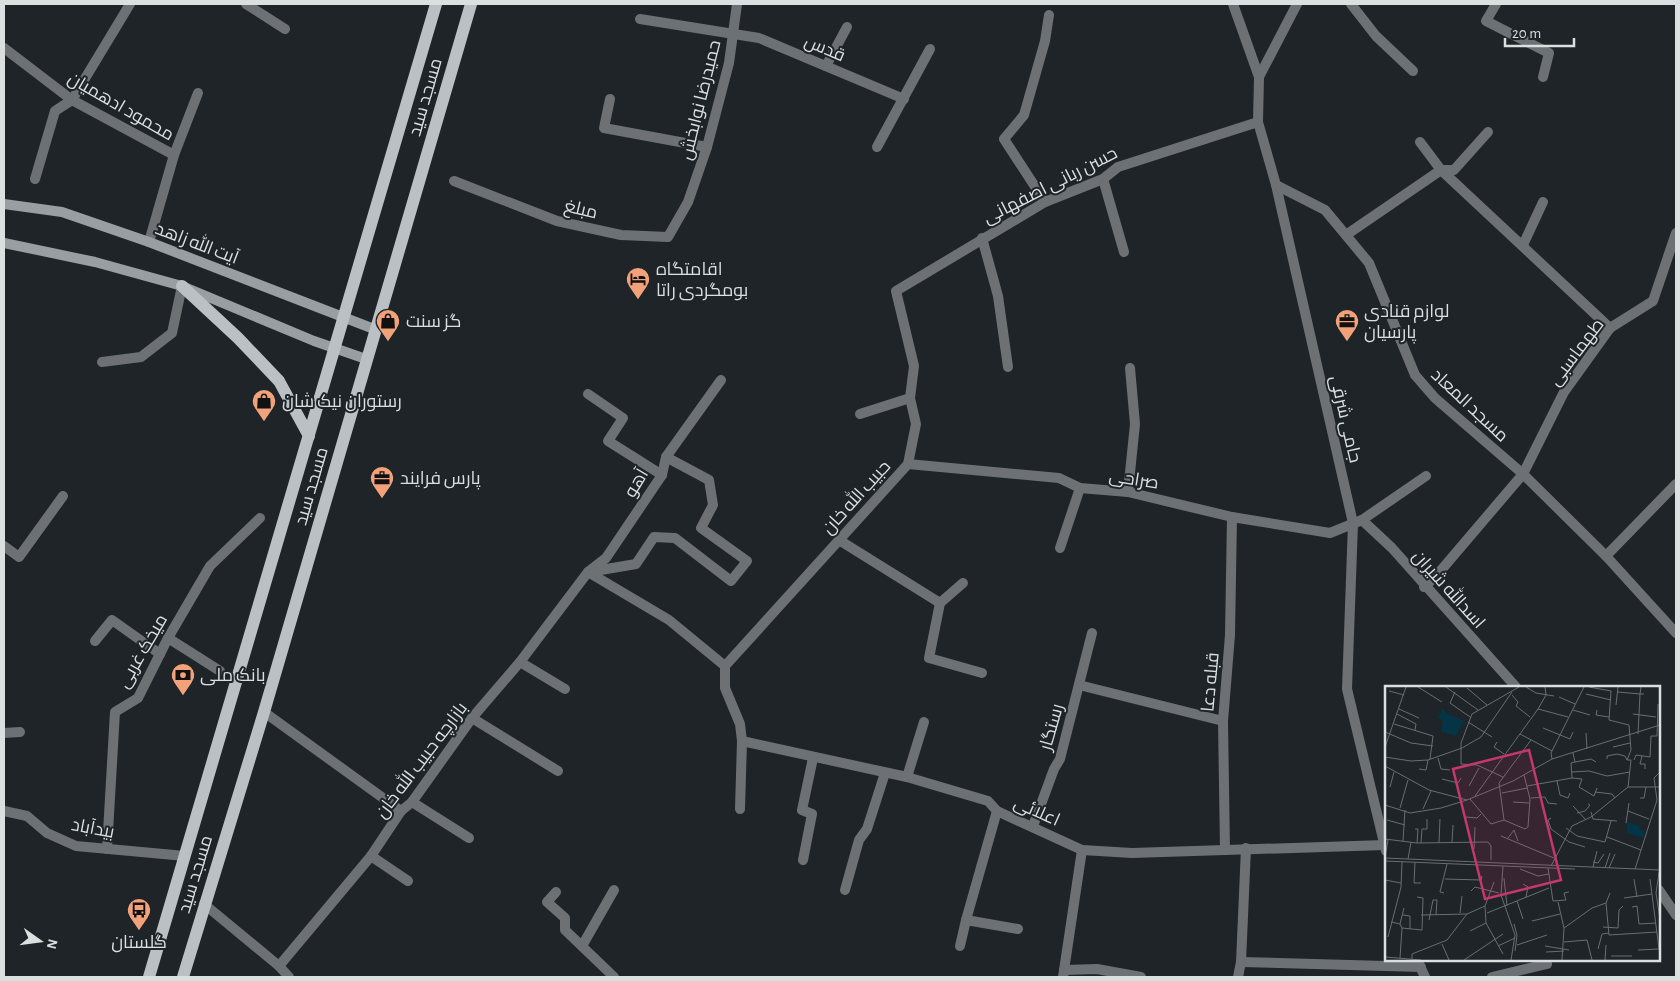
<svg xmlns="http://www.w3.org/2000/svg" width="1680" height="981" font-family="'Alegreya Sans',Cairo,sans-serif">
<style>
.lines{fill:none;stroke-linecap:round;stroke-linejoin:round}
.minor{stroke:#6e7173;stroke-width:10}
.tertiary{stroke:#6e7173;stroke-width:10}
.secondary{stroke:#999ea0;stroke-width:10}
.primary{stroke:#bac0c3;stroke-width:12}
.labels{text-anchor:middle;stroke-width:4;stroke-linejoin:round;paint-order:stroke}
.street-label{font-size:18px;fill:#dadfe0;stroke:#1e2427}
.poi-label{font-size:18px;fill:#dadfe0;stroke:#1e2427;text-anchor:start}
.inset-road{fill:none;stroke:#696f71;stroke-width:1}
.view{fill:#c6366f;fill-opacity:0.15;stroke:#c6366f;stroke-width:2.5}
.inset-edge{fill:none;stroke:#dadfe0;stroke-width:2.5}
</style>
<rect width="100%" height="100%" fill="#1e2427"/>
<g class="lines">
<g class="minor">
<polyline points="246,4 285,29"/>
<polyline points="1233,4 1259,77"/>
<polyline points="1351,4 1376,36 1413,71"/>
<polyline points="1496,4 1486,21 1549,53 1543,77"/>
<polyline points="640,19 759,38 904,99"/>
<polyline points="4,48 72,100 174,155"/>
<polyline points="826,66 847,27"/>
<polyline points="610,99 604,128 707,147"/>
<polyline points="1258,122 1118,167 1103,179 1045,202 896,291 914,366 910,398 916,424 908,464 725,666 725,688 740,724 742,741 907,777 988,801 997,811 1082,850 1132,853 1385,845"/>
<polyline points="1420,142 1441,170 1610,328"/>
<polyline points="877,147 930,49"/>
<polyline points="35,179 55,111 72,100 130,4"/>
<polyline points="1103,179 1124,252"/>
<polyline points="454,181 557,221 621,235 668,237 688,202 707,147 729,63 737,4"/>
<polyline points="1276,185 1325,210 1369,263 1415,375 1435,398 1523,474 1606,556 1676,633"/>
<polyline points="1045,202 1004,139 1024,115 1045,41 1049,15"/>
<polyline points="1346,235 1441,170 1454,170 1488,132"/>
<polyline points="982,238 998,296 1008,367"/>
<polyline points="149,242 174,155 198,93"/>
<polyline points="1523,245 1543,202"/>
<polyline points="102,362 141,357 172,333 182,286"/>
<polyline points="588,394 623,418 608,441 662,475"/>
<polyline points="860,414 910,398"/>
<polyline points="908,464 1059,478 1080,488 1128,492 1232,517 1330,533 1362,520 1392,548 1516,687"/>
<polyline points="1128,492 1135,424 1130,368"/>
<polyline points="1362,520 1426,476"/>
<polyline points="839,540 940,603 963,583"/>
<polyline points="4,546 19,557 63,496"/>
<polyline points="1060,548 1080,488"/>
<polyline points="1606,556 1676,484"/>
<polyline points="588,572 669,620 725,666"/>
<polyline points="589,572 636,564 654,537 675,538 731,581 747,561 701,528 713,505 709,480 666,457"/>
<polyline points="1424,587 1437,575 1523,474 1564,392 1610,328 1653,301 1676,233"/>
<polyline points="940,603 929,658 982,673"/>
<polyline points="168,638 220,671"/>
<polyline points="95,641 112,620 160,654"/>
<polyline points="520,662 565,689"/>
<polyline points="1079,685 1223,721"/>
<polyline points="264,712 401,811"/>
<polyline points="472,718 558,771"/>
<polyline points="4,733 20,732"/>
<polyline points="907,777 924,722"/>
<polyline points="412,802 469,838"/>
<polyline points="740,809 742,741"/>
<polyline points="4,811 27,816 47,833 76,846 185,856"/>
<polyline points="997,811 966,920 1018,929"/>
<polyline points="1033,826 1054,769 1060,759 1092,633"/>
<polyline points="107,849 115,712 138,698 168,638 210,566 260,518"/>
<polyline points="1225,850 1223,721 1230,635 1232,517"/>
<polyline points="371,856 408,881"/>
<polyline points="803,860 812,814 802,810 813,758"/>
<polyline points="845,890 859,840 867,829 885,773"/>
<polyline points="1659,890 1676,915"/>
<polyline points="556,892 547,902 565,918 565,930 614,977"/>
<polyline points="204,904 279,966 289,977"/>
<polyline points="582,946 614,890"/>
<polyline points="960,946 966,920"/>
<polyline points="1241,962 1421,967"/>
<polyline points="279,966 371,856 401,811 412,802 472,718 520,662 588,572 606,558 662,475 666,457 721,380"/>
<polyline points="1064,970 1097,969 1141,977"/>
<polyline points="1063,977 1082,850"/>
<polyline points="1238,977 1241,962 1246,848"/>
<polyline points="1492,977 1547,964"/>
</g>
<g class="tertiary">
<polyline points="1297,4 1259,77 1258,122 1276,185 1353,523 1347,689 1386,851"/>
<polyline points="1417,960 1425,977"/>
</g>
<g class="secondary">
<polyline points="4,204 62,212 149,242 374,329"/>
<polyline points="4,243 95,262 182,286 314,341 366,359"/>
</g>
<g class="primary">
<polyline points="182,286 238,338 279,381 309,436"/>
<polyline points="149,977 436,4"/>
<polyline points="183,977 264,712 471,4"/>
</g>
</g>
<defs>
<g id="hotel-pin" transform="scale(1.25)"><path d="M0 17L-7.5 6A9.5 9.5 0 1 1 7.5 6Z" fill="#f1a27b" stroke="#1e2427"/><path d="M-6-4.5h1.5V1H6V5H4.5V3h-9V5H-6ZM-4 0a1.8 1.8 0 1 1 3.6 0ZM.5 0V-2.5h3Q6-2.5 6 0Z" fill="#111"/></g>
<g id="shop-pin" transform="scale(1.25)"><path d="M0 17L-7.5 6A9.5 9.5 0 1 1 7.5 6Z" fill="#f1a27b" stroke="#1e2427"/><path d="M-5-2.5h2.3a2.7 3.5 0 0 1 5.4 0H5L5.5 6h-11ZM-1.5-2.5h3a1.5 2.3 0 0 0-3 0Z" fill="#111"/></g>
<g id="office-pin" transform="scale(1.25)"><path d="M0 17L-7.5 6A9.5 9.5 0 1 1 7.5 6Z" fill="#f1a27b" stroke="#1e2427"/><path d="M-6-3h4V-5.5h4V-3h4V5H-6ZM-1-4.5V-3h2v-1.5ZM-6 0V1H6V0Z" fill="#111"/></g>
<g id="bank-pin" transform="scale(1.25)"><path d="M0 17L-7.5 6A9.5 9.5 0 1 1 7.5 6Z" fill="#f1a27b" stroke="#1e2427"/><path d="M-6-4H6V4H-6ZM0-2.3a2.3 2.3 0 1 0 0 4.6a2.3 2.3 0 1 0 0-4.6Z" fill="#111"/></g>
<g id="bus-pin" transform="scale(1.25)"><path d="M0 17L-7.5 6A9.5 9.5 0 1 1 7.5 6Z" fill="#f1a27b" stroke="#1e2427"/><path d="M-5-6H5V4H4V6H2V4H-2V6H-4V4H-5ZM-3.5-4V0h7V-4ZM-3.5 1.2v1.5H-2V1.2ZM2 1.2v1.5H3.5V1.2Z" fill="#111"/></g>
</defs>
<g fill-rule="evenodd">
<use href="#hotel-pin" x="638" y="279"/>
<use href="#shop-pin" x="388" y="321"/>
<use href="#office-pin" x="1347" y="321"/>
<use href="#shop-pin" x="264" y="401"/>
<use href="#office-pin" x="382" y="478"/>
<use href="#bank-pin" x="183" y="675"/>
<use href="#bus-pin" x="139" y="910"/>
</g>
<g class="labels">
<g class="street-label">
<text transform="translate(825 48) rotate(23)" y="6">قدس</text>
<text transform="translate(425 97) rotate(-74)" y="6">مسجد سید</text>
<text transform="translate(700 100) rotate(-76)" y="6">حمیدرضا نوابخش</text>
<text transform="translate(121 106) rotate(30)" y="6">محمود ادهمیان</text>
<text transform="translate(1050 185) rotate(-27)" y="6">حسن ربانی اصفهانی</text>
<text transform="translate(581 209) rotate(13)" y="6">مبلغ</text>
<text transform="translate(197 243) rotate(21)" y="6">آیت الله زاهد</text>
<text transform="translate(1576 352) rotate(-53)" y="6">طهماسبی</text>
<text transform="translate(1470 405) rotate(43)" y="6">مسجد المعاد</text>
<text transform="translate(1346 419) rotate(77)" y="6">جامی شرقی</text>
<text transform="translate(1134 479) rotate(9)" y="6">صراحی</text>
<text transform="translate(636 483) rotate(-59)" y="6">آهو</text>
<text transform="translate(311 486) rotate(-74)" y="6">مسجد سید</text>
<text transform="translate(856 497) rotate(-48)" y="6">حبیب الله خان</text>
<text transform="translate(1449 589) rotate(48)" y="6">اسدالله شیران</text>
<text transform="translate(142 651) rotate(-60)" y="6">میخک غربی</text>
<text transform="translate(1210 682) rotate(-85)" y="6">قبله دعا</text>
<text transform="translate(1051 727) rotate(-74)" y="6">رستگار</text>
<text transform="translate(421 760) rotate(-53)" y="6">بازارچه حبیب الله خان</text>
<text transform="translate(1037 811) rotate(24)" y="6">اعلائی</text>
<text transform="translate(93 828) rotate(11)" y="6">بیدآباد</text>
<text transform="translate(195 874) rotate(-73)" y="6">مسجد سید</text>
</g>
<g class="poi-label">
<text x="656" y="275">اقامتگاه<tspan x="656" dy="21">بومگردی راتا</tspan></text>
<text x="1364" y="317">لوازم قنادی<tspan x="1364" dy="21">پارسیان</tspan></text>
<text x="406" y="327">گز سنت</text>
<text x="282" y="407">رستوران نیک شان</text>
<text x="400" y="484">پارس فرایند</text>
<text x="200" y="681">بانک ملی</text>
<text x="139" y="948" text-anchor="middle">گلستان</text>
</g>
</g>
<g transform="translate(1385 686)">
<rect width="275" height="275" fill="#1e2427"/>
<path d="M58 22 61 27 79 35 71 50 56 46 58 35 53 32ZM242 136 255 140 254 143 260 145 258 152 242 147Z" fill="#033546"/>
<path class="inset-road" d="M33 1 57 16M61 1 93 24M141 1 151 7 169 10M82 2 102 19M4 5 19 9M70 6 65 17 85 31M233 6 255 8 256 1M201 8 226 14M127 9 133 16 131 20 145 31M174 11 190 18M231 19 233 1M14 23 34 32M153 23 183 31M188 24 205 29M212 24 211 29 224 31M12 28 31 38 30 44M248 28 271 31M83 36 107 51M9 38 48 50 45 73M158 42 185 53 188 46M0 46 26 57 48 60M201 47 202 63M135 48 167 65M253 48 255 8H259M112 56 109 61 119 68M0 61 21 1M228 61 245 57M257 70 255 78H260V83M0 71 26 75 43 74 77 62 96 51 127 6M53 72 56 83 65 84M167 73 166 67 199 1M222 73V70L232 68 240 70 242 74M249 74 251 69 265 71 266 50H272L273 18M190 76 206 73 211 76M0 80 44 104 82 114 128 95 167 73 275 39M34 83 41 84 43 74M187 86 204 85 222 90 245 86M118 91 92 79 76 78V57L87 28 134 1M187 92 186 77 190 76 188 67M57 93 73 97 76 92M172 95 175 109 183 112 185 107M84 100 94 82M142 100 187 92 197 93 194 101 209 110 212 102M5 101 9 86M243 101H274M210 106 227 108 230 112M117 107 142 102M90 110 153 23 161 9 160 1M146 112 160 111 163 117 172 118M255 112H259L261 101M85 113 106 138 119 134 140 143 143 141 145 113 139 89M128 116 144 117M0 119 25 127 56 122 82 114M188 120 201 134M15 122 23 94M38 123 46 105M243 125 264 133M206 126 208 133 232 135M192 127 200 125 205 119 203 118M81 131 92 132 96 128M166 132 163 134 166 143 184 156 200 161M2 134 20 139M119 134 114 97 146 54M241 137 244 117M181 142 192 150 220 156 226 135M30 143H33L32 157M116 150 169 172M222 151 256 164M123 152 129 144 133 155M0 153 32 157 103 156 106 160V174M18 155 20 124M67 156 68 139M36 157 37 143H42V133M54 157 55 133M89 163 90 141M0 171 3 154M0 172 275 184M23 173 26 156M0 175 190 183M30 176 29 197H36M208 176 213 177 219 168M118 180 116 209 130 249 126 274M166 180 187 140 206 131 243 101 246 74H242L246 64 244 39 224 34 226 5 204 1M208 181 212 165M163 182 168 215 181 214 179 207 184 206M220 182 225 167M224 182 230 168M135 183 153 190 164 188M250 183 272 114 269 92 275 86M274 186 275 208M274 187 271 207 275 233M119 192 122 220M60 193 96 194 97 190M249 193 252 211M265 193 274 263M0 194 16 197M138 198 143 201 141 211M86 205 90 201 114 207M59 207 55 206 62 178M32 211 38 212 37 244M239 212 267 208M132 215 138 233M173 216 179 242 177 274M221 217 224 249 272 246M100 220 101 237 118 268M100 220 109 196M247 221 252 220 254 238 271 237M75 227 77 210M102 227 164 202M18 229 25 230V243M36 229 82 228M44 234 48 214H52L51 229M147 235 175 228M6 236 15 238 17 242 37 244M15 238 19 222M129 238 132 249 130 265M218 241 233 242 234 224 238 220M179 242 207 222 221 217 225 207M85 245 101 237M3 251 16 201 17 176M179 256 202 254 207 274M57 258 64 274M132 259 162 249M113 260 130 252M160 260 184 264M213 263 217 248 224 247M253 264 274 263M161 266 179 265M226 270H247M0 271 36 274M15 272 17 242M27 273V268L62 254 82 228 100 220M79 274 118 248M220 274 221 259"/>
<path class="view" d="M144 64 176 194 100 213 68 83Z"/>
<rect width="275" height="275" class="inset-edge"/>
</g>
<rect width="1680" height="981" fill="none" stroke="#dadfe0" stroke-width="10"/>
<g transform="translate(40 941) rotate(104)" stroke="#1e2427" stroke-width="4" paint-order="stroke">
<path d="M0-4L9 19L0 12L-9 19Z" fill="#dadfe0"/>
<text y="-8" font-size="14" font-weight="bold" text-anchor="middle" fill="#dadfe0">N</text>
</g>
<path d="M1505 38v8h69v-8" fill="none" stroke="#dadfe0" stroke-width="2.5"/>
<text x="1512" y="38" font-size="15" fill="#dadfe0" stroke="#1e2427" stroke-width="4" paint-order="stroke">20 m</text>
</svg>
